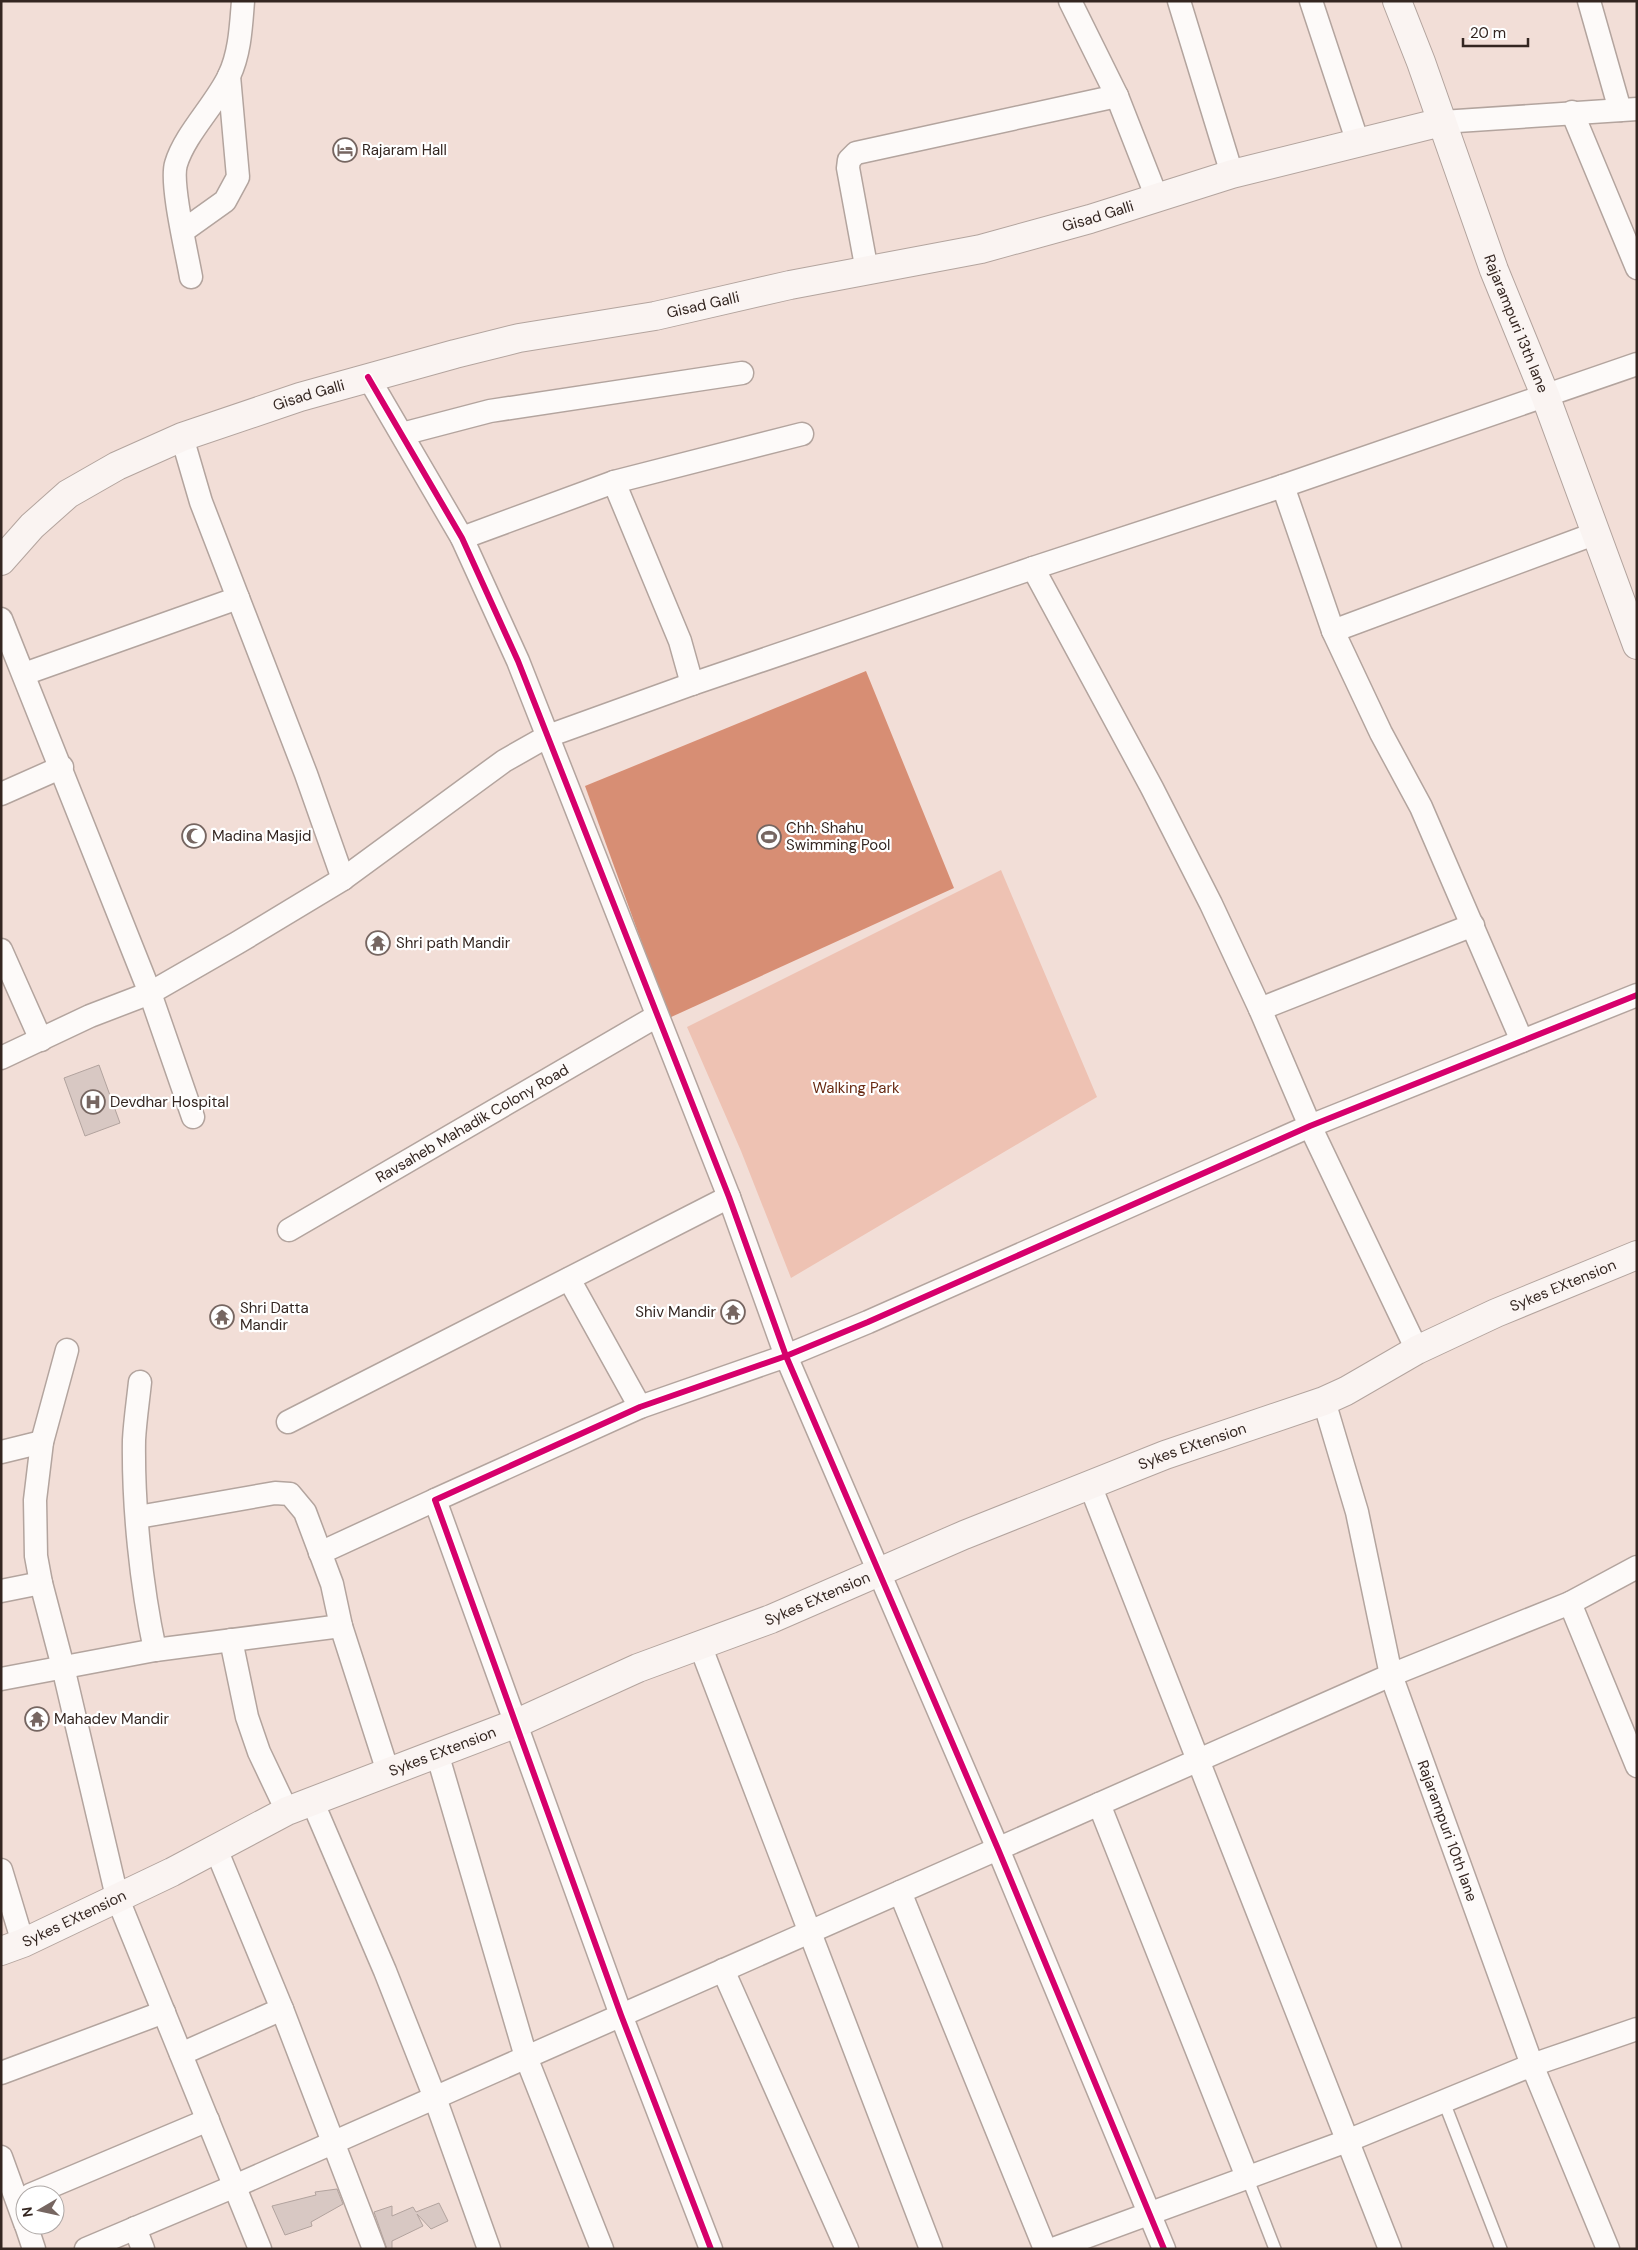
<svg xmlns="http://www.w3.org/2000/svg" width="1638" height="2250" font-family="'DM Sans',sans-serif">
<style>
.green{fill:#eec2b3}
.water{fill:#d78e74}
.building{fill:#d8c8c3;stroke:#b2a39e}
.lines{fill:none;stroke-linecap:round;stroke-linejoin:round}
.lane-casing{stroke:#b3a49e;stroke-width:14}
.street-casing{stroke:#b3a49e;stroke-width:25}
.secondary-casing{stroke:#b3a49e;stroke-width:30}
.lane{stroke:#fdfaf9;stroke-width:11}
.street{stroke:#fdfaf9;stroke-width:22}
.secondary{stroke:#faf4f2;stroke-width:28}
.cycleway-casing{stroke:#fff;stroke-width:9}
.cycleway{stroke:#d6006c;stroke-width:6}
.labels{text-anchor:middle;stroke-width:4.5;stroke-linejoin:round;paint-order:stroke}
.poi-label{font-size:15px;fill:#342621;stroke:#fff;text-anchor:start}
.street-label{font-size:15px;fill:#342621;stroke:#fff}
.park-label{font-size:15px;fill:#682a12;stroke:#fff}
</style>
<rect width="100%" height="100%" fill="#f2ded7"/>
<polygon class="green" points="1001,870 1097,1097 791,1278 741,1151 687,1027"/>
<polygon class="water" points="866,671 954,888 669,1018 585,786"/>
<g class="building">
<polygon points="99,1065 120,1123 85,1136 64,1078"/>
<polygon points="337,2189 343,2204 311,2222 312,2226 285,2235 272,2206 316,2195 315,2192"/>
<polygon points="439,2203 448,2221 431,2229 417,2214 423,2226 392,2241 392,2249 387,2249 374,2212 392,2206 392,2216 413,2207 416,2212"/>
</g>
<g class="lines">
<g class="lane-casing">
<g id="lane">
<polyline points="1444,2102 1501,2249"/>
<polyline points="1247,2177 1275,2249"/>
</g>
</g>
<g class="street-casing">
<g id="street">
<polyline points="1070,1 1117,96 1157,198"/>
<polyline points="1179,1 1232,174"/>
<polyline points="1311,1 1358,143"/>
<polyline points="1589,1 1620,110"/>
<polyline points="1572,112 1637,268"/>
<polyline points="1442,122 1637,109"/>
<polyline points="183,231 225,201 238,177 229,76"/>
<polyline points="867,271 848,168 849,160 856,153 1117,96"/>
<path d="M191 277C187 254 170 183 176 164 185 134 216 104 229 76 240 53 241 26 243 1"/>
<polyline points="368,377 462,538 518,661 729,1197 786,1356 998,1849 1164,2249"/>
<polyline points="402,434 490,411 742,373"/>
<polyline points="182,437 201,502 306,774 343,879"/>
<polyline points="614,482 680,641 692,684"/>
<polyline points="1283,486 1333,631 1381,733 1421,807 1522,1041"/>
<polyline points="462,538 614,482 802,434"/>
<polyline points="1033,568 1152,788 1211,904 1260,1009 1310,1126 1417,1350"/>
<polyline points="1,619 150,993 193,1117"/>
<polyline points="1333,631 1594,534"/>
<polyline points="24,674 238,598"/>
<polyline points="1,794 62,767"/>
<polyline points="1,950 41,1040"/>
<polyline points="1260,1009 1473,925"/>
<polyline points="1,1058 90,1016 150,993 237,943 343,879 504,761 548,736 692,684 1033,568 1283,486 1637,364"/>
<path id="s1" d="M289 1230 657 1016"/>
<polyline points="569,1279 640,1407"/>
<polyline points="67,1350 42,1442 35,1500 36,1556 41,1583 63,1667 117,1897 260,2249"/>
<path d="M140 1382C138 1401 135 1421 134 1440 133 1506 141 1585 155 1650"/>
<path id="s2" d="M1324 1401 1357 1512 1391 1675 1532 2065 1608 2249"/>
<polyline points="288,1422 729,1197"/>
<polyline points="1,1452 42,1442"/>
<polyline points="1090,1485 1390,2249"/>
<polyline points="138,1517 275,1493 290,1494 305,1512 332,1584 341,1626 388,1772"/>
<polyline points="320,1553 435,1500"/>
<polyline points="1,1591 41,1583"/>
<polyline points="1570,1603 1637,1766"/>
<polyline points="231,1640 247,1717 259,1752 287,1811"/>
<polyline points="700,1645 931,2249"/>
<polyline points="1,1679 155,1650 341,1626"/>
<polyline points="437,1753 526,2057 602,2249"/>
<polyline points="313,1803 385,1971 435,2098 489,2249"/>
<polyline points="1099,1804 1247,2177"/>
<polyline points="216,1849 282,2009 374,2249"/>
<polyline points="1,1870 23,1943"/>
<polyline points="900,1892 1045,2249"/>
<polyline points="723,1970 847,2249"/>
<polyline points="181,2054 282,2009"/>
<polyline points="1,2073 164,2012"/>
<polyline points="1,2157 25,2223"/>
<polyline points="30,2195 208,2120"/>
<polyline points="26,2225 34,2249"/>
<polyline points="135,2228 143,2249"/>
<polyline points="86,2249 235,2186 1391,1675 1570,1603 1637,1567"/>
<polyline points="711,2249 621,2015 435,1500 640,1407 786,1356 868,1322 1310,1126 1637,995"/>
<polyline points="1053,2249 1347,2141 1532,2065 1637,2029"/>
</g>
</g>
<g class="secondary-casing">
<g id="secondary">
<path id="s3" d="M1397 1 1421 62 1494 270 1545 395 1637 645"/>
<path id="s4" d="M1 561 32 526 68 494 117 466 182 437 300 397 455 354 519 338 655 316 790 285 981 249 1090 219 1232 174 1442 122"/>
<path id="s5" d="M1 1951 23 1943 172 1872 287 1811 517 1723 638 1668 771 1619 964 1535 1165 1455 1324 1401 1346 1391 1417 1350 1496 1313 1637 1255"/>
</g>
</g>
<use href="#lane" class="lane"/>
<use href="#street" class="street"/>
<use href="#secondary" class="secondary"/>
<g class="cycleway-casing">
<g id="cycleway">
<polyline points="368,377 462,538 518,661 729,1197 786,1356 998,1849 1164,2249"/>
<polyline points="711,2249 621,2015 435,1500 640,1407 786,1356 868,1322 1310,1126 1637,995"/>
</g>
</g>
<use href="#cycleway" class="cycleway"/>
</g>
<defs>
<g id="hotel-ring" transform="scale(1.25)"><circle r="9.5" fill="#fff" stroke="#766661" stroke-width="1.5"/><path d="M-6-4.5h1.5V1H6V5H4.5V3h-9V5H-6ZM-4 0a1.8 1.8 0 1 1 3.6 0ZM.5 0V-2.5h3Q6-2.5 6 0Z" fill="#766661"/></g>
<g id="mosque-ring" transform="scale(1.25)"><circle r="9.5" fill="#fff" stroke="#766661" stroke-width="1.5"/><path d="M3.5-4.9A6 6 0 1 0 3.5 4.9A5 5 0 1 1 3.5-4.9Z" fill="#766661"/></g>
<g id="stadium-ring" transform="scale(1.25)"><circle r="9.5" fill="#fff" stroke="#766661" stroke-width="1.5"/><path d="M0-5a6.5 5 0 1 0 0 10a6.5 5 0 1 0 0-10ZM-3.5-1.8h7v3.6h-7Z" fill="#766661"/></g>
<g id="temple-ring" transform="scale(1.25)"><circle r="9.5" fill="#fff" stroke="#766661" stroke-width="1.5"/><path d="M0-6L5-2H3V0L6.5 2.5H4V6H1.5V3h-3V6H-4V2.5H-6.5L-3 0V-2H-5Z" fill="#766661"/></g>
<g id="hospital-ring" transform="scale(1.25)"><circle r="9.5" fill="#fff" stroke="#766661" stroke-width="1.5"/><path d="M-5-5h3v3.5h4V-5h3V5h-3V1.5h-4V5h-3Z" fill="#766661"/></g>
</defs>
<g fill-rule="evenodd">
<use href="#hotel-ring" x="345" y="150"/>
<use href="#mosque-ring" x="194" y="836"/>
<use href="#stadium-ring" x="769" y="837"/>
<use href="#temple-ring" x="378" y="943"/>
<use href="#hospital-ring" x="93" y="1102"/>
<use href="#temple-ring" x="733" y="1312"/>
<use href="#temple-ring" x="222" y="1317"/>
<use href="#temple-ring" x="37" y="1719"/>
</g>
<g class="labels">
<g class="poi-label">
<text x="362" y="155">Rajaram Hall</text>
<text x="786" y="833">Chh. Shahu<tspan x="786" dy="17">Swimming Pool</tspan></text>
<text x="212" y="841">Madina Masjid</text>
<text x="396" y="948">Shri path Mandir</text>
<text x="110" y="1107">Devdhar Hospital</text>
<text x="240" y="1313">Shri Datta<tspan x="240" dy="17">Mandir</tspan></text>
<text x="716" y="1317" text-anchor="end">Shiv Mandir</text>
<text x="54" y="1724">Mahadev Mandir</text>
</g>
<g class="street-label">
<text dy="5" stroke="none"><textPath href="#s4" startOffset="1166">Gisad Galli</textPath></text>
<text dy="5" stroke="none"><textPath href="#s4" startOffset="761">Gisad Galli</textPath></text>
<text dy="5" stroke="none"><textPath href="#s3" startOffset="344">Rajarampuri 13th lane</textPath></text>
<text dy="5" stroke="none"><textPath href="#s4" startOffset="356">Gisad Galli</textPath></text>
<text dy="5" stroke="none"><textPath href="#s1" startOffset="212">Ravsaheb Mahadik Colony Road</textPath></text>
<text dy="5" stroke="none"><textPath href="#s5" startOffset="1700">Sykes EXtension</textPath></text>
<text dy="5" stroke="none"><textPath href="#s5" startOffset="1295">Sykes EXtension</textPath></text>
<text dy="5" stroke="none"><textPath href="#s5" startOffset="890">Sykes EXtension</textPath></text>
<text dy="5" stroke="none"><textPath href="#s5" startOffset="485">Sykes EXtension</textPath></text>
<text dy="5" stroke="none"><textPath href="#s2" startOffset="448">Rajarampuri 10th lane</textPath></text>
<text dy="5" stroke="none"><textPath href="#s5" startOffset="80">Sykes EXtension</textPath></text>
</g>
<g class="park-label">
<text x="856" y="1093">Walking Park</text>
</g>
</g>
<rect width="1638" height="2250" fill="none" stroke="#342621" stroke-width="5"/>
<g transform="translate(40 2210) rotate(261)"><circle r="24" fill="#ffffff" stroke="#aea8a6"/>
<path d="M0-4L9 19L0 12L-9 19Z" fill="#766661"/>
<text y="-8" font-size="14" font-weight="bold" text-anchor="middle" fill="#342621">N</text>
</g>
<path d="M1463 38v8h65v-8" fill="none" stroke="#342621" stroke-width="2.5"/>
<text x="1470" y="38" font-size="15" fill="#342621" stroke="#ffffff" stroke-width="4" paint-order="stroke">20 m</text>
</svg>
